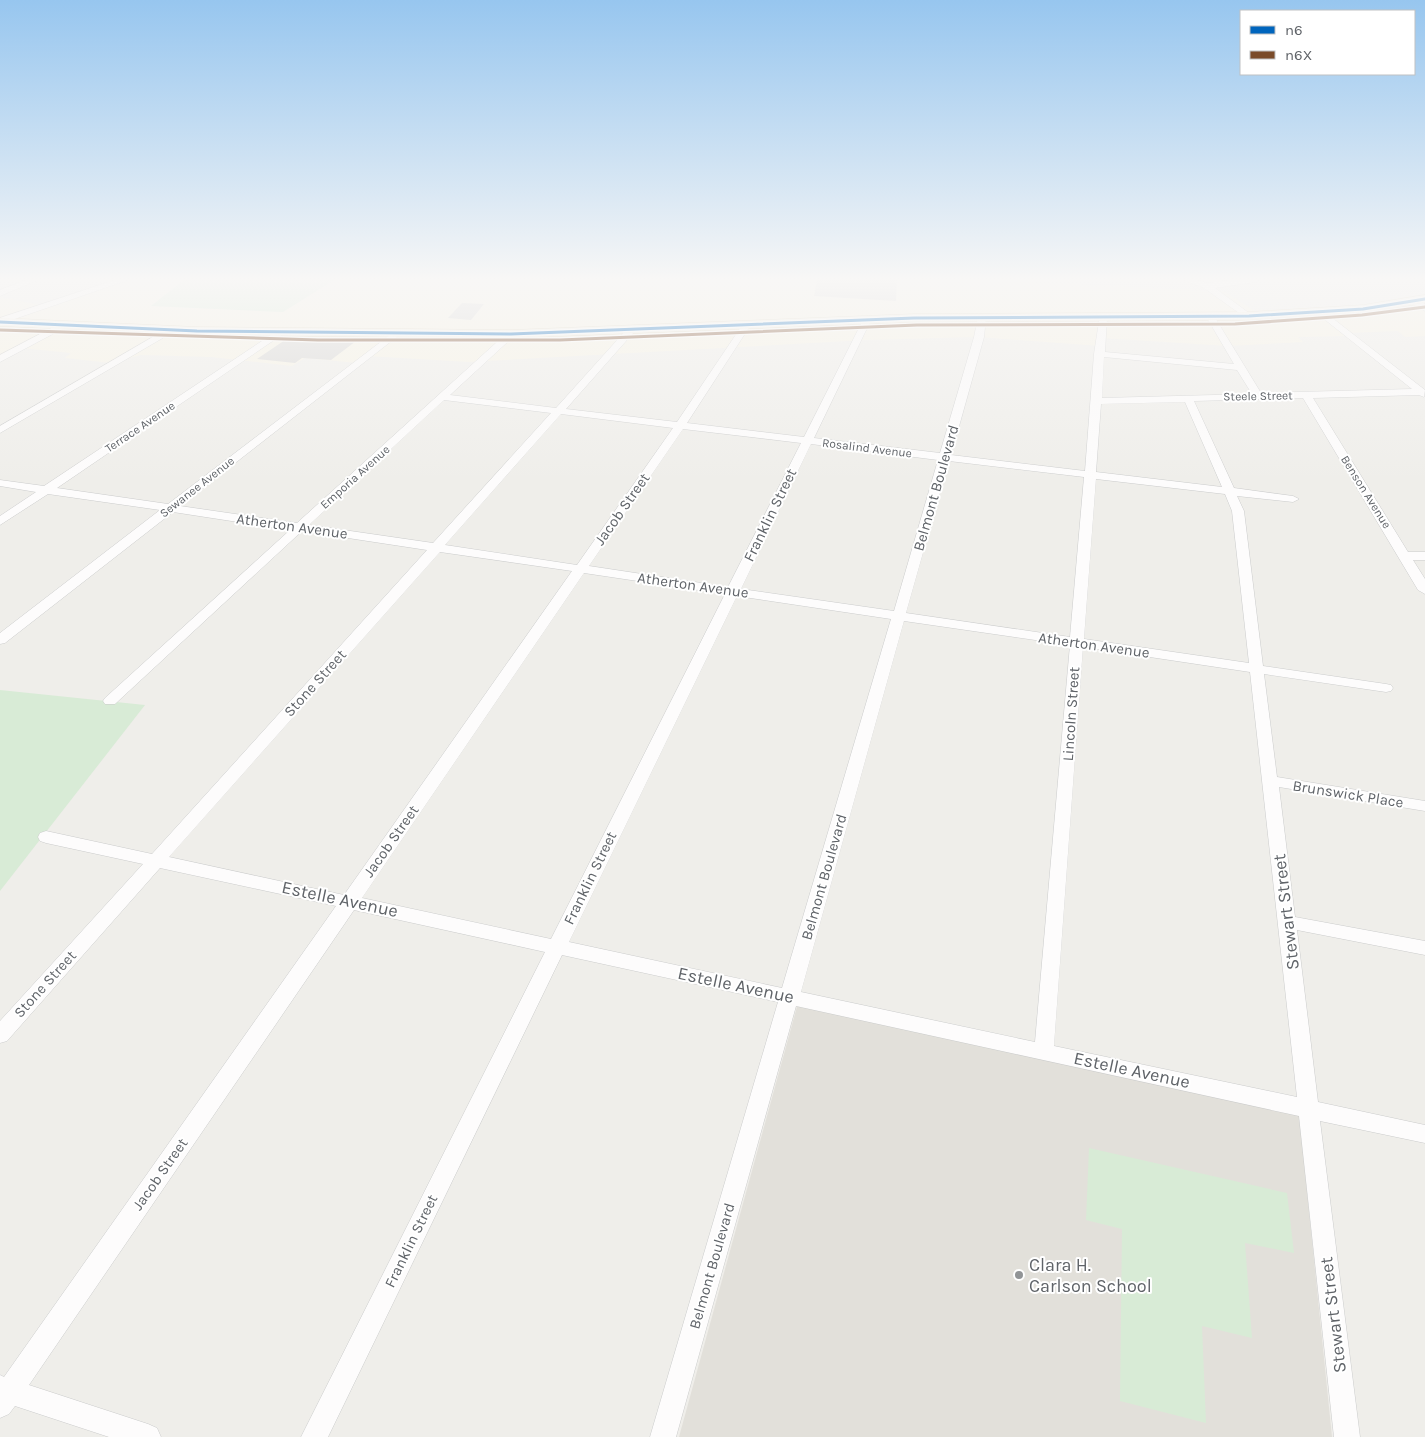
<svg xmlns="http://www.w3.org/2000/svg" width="1425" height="1437" font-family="Karla,sans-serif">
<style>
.commercial{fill:#f7f3e4}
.education{fill:#e2e0da}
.green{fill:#d8ebd6}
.building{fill:#d6d5d3}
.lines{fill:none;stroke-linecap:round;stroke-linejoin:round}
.street-casing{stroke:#cbcccc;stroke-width:1}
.primary-casing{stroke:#d7ceb8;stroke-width:1}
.street{fill:#fdfcfc;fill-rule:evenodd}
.primary{fill:#f4f2e9;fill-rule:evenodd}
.bus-1-casing{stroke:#fff;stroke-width:5.5}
.bus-2-casing{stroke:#fff;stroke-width:5.5}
.bus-1{stroke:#0065bd;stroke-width:3}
.bus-2{stroke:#7a4b2a;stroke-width:3}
.poi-dot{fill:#919496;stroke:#fff;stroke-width:2}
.labels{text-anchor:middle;stroke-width:4;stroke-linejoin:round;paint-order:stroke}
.far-street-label{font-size:12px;fill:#5f6368;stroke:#fff}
.street-label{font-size:15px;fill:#5f6368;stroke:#fff}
.near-street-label{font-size:18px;fill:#5f6368;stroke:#fff}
.near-poi-label{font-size:18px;fill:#5f6368;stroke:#fff;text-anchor:start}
</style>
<rect width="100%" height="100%" fill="#efeeea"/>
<polygon class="commercial" points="137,280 184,280 151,306 283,312 334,280 990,280 1223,291 1255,311 1355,306 1425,294 1425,336 1405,337 1398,331 1347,333 1350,336 1298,337 1303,342 1228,346 1101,338 1100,346 979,337 866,340 469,362 367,356 357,363 305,358 292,366 211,357 141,355 111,363 65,358 71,353 21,348 6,356 0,355 0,297 45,306 110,286"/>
<polygon class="education" points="798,1003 1299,1113 1332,1437 679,1437"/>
<g class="green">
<polygon points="184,280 334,280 283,312 151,306"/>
<polygon points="0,690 145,705 0,891"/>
<polygon points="1089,1148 1287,1193 1294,1253 1245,1243 1252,1338 1202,1326 1206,1423 1120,1401 1122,1229 1086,1220"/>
</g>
<g class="building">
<polygon points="817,280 897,280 896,301 814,296"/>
<polygon points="462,303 484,304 471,320 448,318"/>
<polygon points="285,340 356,341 331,360 302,358 295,363 257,359"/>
</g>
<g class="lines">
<g class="street-casing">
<g id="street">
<polygon points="26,280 38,280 0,296 0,290"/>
<polygon points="115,280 128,280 0,324 0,318"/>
<polygon points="1184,280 1197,280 1207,283 1234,280 1259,280 1255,282 1215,288 1253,316 1246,318 1204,288"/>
<polygon points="1414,298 1425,304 1425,311 1411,303 1410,301"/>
<path d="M1322 310 1425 390 1424 397 1419 395 1313 398 1408 552H1425V560H1413L1425 579V594L1418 590 1303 398 1194 401 1234 488 1293 496 1299 499 1293 502 1237 496 1244 511 1263 666 1386 684 1391 685 1393 688 1391 691 1386 692 1264 674 1277 777 1425 801V811L1279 787 1295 917 1425 941V955L1297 930 1318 1102 1425 1125V1143L1320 1121 1360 1437H1334L1299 1116 796 1006 676 1437H650L778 1002 562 955 328 1437H301L545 952 354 910 29 1385 148 1424 157 1428 161 1437H109L15 1406 9 1414 0 1418V1375L4 1377 336 906 160 868 7 1041 0 1043V1021L143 864 46 843 40 841 38 837 40 833 46 831 152 854 427 550 302 531 115 704H105L103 701 105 698 290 530 173 512 5 643 0 644V633L160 510 48 494 0 525V516L36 492 0 486V480L44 486 280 329 283 330V334L57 488 168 504 395 331 398 332V336L180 506 297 523 508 332H514V336L450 395 556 408 628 328H634V332L566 409 677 422 743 324 746 323 750 326 687 423 804 437 863 320 864 318H870L871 320 814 438 940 453 974 337 978 317 982 314 986 317 984 337 951 455 1085 471 1094 354 1100 315 1107 317 1105 352 1234 364 1207 318 1214 316 1261 393 1412 389 1319 315 1318 313ZM1104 357 1237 370 1252 394 1102 398ZM444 400 551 413 433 543 309 525ZM1185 402 1222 487 1096 472 1101 404ZM561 414 673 428 577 565 445 545ZM683 429 801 443 728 587 589 566ZM811 444 938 460 894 611 741 589ZM949 461 1084 477 1070 637 906 613ZM1096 479 1225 494 1232 511 1249 663 1084 639ZM440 552 572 571 344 895 169 857ZM584 573 725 594 551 939 362 898ZM737 596 891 619 782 988 569 942ZM904 621 1070 645 1035 1042 801 992ZM1083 647 1250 672 1297 1097 1054 1046Z"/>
<polygon points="63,322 66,323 66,327 0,362 0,355"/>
<polygon points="170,327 174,330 173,332 0,433 0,426"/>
</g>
</g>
<g class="primary-casing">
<polygon id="primary" points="1425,295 1425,303 1363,313 1249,320 914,322 511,338 197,335 0,326 0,318 197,327 511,330 914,314 1249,312 1363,305"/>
</g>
<use href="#street" class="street"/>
<use href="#primary" class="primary"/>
<g class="bus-1-casing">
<polyline id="bus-1" points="0,322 197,331 511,334 914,318 1249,316 1363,309 1425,299"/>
</g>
<g class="bus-2-casing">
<polyline id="bus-2" points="0,330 318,340 560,340 917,325 1235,324 1362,315 1425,307"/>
</g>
<use href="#bus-1" class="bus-1"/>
<use href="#bus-2" class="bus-2"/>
</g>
<linearGradient id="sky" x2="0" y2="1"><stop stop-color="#97c6ef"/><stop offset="0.58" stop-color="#f8f7f6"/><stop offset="1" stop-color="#f8f7f6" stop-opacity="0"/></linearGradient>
<rect width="1425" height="481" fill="url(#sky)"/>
<circle class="poi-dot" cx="1019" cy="1275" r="5"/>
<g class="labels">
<g class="far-street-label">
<text transform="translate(1258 396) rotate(-1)" y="4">Steele Street</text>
<text transform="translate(140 427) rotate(-34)" y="4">Terrace Avenue</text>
<text transform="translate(867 448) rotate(7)" y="4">Rosalind Avenue</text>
<text transform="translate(355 477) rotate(-42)" y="4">Emporia Avenue</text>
<text transform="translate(197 487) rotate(-38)" y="4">Sewanee Avenue</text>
<text transform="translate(1366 492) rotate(58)" y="4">Benson Avenue</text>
</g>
<g class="street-label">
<text transform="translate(936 488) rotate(-74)" y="5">Belmont Boulevard</text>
<text transform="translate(622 509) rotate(-55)" y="5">Jacob Street</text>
<text transform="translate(770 515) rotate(-64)" y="5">Franklin Street</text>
<text transform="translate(292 526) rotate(8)" y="5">Atherton Avenue</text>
<text transform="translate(693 585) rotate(8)" y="5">Atherton Avenue</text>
<text transform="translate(1094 645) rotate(8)" y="5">Atherton Avenue</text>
<text transform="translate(315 683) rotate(-48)" y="5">Stone Street</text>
<text transform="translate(1071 714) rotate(-86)" y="5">Lincoln Street</text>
<text transform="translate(1348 794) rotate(9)" y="5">Brunswick Place</text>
<text transform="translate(391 841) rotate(-55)" y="5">Jacob Street</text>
<text transform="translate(824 877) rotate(-74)" y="5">Belmont Boulevard</text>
<text transform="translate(590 878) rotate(-64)" y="5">Franklin Street</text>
<text transform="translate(45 984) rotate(-48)" y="5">Stone Street</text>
<text transform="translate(160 1174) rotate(-55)" y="5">Jacob Street</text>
<text transform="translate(411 1241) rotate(-64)" y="5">Franklin Street</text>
<text transform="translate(712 1266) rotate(-74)" y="5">Belmont Boulevard</text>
</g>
<g class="near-street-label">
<text transform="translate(340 899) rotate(12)" y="6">Estelle Avenue</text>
<text transform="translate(1286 912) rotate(-97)" y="6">Stewart Street</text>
<text transform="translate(736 985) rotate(12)" y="6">Estelle Avenue</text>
<text transform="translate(1132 1070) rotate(12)" y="6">Estelle Avenue</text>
<text transform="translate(1333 1315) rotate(-97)" y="6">Stewart Street</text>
</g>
<g class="near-poi-label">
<text x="1029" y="1271">Clara H.<tspan x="1029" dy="21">Carlson School</tspan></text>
</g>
</g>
<rect x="1240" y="10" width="175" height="65" fill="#ffffff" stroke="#bfc1c3"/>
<rect x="1250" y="26" width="25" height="8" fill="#0065bd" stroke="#bfc1c3"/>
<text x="1285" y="35" font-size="15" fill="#5f6368">n6</text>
<rect x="1250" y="51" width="25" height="8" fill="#7a4b2a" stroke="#bfc1c3"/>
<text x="1285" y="60" font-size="15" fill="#5f6368">n6X</text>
</svg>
